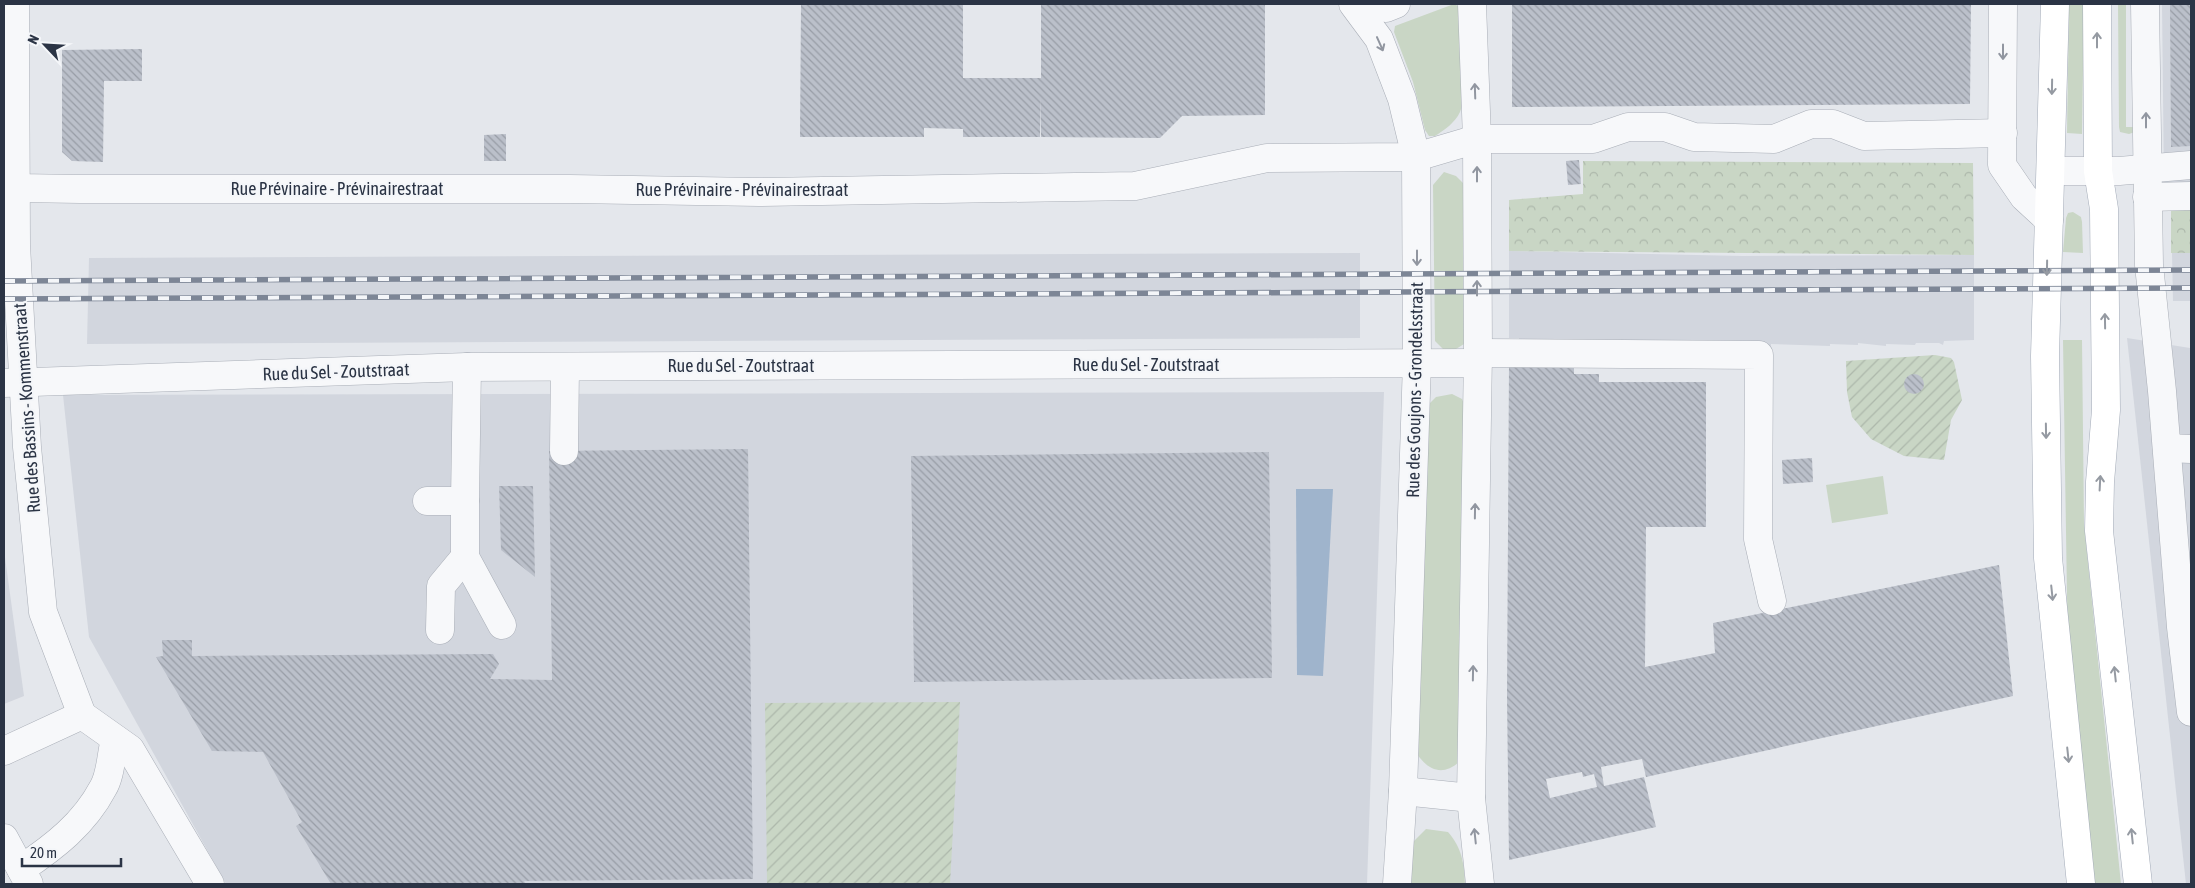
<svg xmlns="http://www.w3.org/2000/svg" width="2195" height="888" font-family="'Asap Condensed',sans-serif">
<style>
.built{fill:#d2d6de}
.grass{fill:#c9d6c5}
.forest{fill:url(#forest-crowns)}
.garden{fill:url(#garden-furrows)}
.water{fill:#9fb4cc}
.building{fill:url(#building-back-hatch);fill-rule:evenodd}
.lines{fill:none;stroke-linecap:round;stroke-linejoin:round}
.minor-casing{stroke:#a9aeb7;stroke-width:29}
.major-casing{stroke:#a3abb8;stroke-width:29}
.minor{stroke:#f7f8fa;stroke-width:28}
.major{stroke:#fff;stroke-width:28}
.rail-casing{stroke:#7d8696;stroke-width:5.5}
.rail{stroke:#f4f6f9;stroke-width:4;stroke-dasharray:11;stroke-linecap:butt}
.oneway{stroke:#959aa2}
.oneway2{stroke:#9196a0}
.labels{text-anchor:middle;stroke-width:4.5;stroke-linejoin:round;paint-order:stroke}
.street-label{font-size:18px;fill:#2b3445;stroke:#f4f6f9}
</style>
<defs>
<pattern id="forest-crowns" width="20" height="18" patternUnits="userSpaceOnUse" patternTransform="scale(1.25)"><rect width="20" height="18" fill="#c9d6c5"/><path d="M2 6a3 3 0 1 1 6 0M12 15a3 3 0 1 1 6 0" fill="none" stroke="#adb8ab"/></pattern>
<pattern id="garden-furrows" width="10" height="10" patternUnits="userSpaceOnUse" patternTransform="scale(1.25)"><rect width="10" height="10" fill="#c9d6c5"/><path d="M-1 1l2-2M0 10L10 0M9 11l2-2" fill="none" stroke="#adb8ab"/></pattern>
<pattern id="building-back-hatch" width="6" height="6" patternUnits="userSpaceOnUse" patternTransform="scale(1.25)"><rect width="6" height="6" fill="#bbc0ca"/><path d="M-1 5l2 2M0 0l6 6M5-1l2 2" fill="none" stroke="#989da6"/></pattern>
</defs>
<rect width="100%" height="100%" fill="#e4e7ec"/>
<g class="built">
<polygon points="2162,4 2191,4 2191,185 2164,185"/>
<polygon points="1509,251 1742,256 1974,255 1974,340 1944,341 1943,345 1939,343 1916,343 1915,345 1886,344 1886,346 1858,343 1858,345 1830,344 1830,346 1771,344 1771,346 1519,343 1519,338 1509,338"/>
<polygon points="1360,253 1360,338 87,344 89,258"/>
<polygon points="2172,253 2191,253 2191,301 2173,301"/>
<polygon points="2127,338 2190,348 2191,351 2191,884 2186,884"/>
<polygon points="1384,392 1367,884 226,884 89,637 63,395"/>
<polygon points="4,550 24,696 4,704"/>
</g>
<g class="grass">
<path d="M1454 4 1460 7C1462 32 1470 90 1460 112 1455 123 1444 130 1435 136H1429L1425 130 1413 82 1394 32 1395 26Z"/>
<polygon points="2069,4 2084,4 2082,134 2067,133"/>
<polygon points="2118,4 2126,4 2126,127 2137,127 2135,132 2129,134 2120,132 2119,127"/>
<polygon points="1444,172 1456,176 1464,184 1464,344 1456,349 1443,349 1435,341 1433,185"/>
<polygon points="2073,212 2081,217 2082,222 2083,253 2063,252 2066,218 2068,213"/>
<polygon points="2063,340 2082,340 2084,524 2121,884 2092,884 2068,659"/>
<path d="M1452 394 1462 399 1469 416 1463 758C1441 782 1422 767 1411 743L1427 406 1436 397Z"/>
<polygon points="1883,476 1888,514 1832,523 1826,485"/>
<path d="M1426 829 1448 832C1462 848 1464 863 1465 884H1405L1414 841Z"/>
</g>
<g class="forest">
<polygon points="1583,161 1973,163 1974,255 1509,251 1509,200 1583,194"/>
<rect x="2171" y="205" width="20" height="48"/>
</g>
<g class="garden">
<polygon points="1935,355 1951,358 1954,362 1962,400 1951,420 1944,460 1904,456 1871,439 1852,417 1847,392 1846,361"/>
<polygon points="960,702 950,884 767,884 765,703"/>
</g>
<polygon class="water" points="1296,489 1333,489 1323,676 1297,675"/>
<g class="building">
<polygon points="801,4 963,4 963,78 1041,78 1041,4 1265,4 1265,115 1182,116 1160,138 1041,137 1040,97 1040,137 963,137 963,129 924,128 924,137 800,137"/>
<polygon points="1512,4 1971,4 1970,104 1512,107"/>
<polygon points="2170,4 2191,4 2191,146 2171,147"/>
<polygon points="142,49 142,81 104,81 103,162 72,161 62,152 62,50"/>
<polygon points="506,134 506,161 484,161 484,135"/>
<polygon points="1579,160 1581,184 1568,185 1566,161"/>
<path d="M1509 364 1574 366V374H1599V382H1706V527H1646L1645 667 1715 653 1713 623 1999 565 2013 696 1646 777 1642 759 1601 767 1604 786 1644 777 1656 827 1509 860 1507 696ZM1582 772 1583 777 1594 774 1597 787 1550 798 1546 779Z"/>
<circle cx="1914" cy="384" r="10"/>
<polygon points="748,449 753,879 524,881 526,884 331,884 296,826 302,822 263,752 212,751 156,657 163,656 162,640 192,640 192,656 493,654 499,664 490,679 552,680 549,451"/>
<polygon points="1269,452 1272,678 914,682 911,456"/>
<polygon points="1812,458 1813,482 1783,484 1782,460"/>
<polygon points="499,486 533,486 535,577 501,550"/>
</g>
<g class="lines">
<g class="minor-casing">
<g id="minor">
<polyline points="15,4 16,245 27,447 43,612 82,715"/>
<polyline points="1353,4 1379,39 1402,99 1416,157 1417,362 1403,791 1397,884"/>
<polyline points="1379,4 1386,8 1396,4"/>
<polyline points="1472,4 1477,139 1478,353 1471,798 1480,884"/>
<polyline points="2003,4 2002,165 2024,197 2049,220"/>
<polyline points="2145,4 2149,265 2162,391 2181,627 2191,712"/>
<polyline points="2051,171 2119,171 2191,165"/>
<polyline points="4,178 18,188 80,189 570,189 759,192 1135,186 1267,158 1416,157 1477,139 1593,139 1628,127 1665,127 1694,137 1774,139 1811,124 1833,124 1864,136 2003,133"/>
<polyline points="2147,197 2191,196"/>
<polyline points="1478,353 1759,355 1758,539 1772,601"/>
<polyline points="4,383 467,367 1478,363"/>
<polyline points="2167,448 2191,449"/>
<polyline points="564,451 565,367"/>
<polyline points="427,501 465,501 467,367"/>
<polyline points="465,501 465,557 502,625"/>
<polyline points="440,630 441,586 465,557"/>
<polyline points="4,751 82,715 130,749 210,884"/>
<polyline points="1403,791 1471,798"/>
<polyline points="4,838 29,884"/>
<path d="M21 869C54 847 84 824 103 788 111 775 111 754 115 739"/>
</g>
</g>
<g class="major-casing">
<g id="major">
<polyline points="2055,4 2045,356 2048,558 2081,884"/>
<polyline points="2097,4 2098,171 2104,209 2106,410 2100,482 2099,531 2138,884"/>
</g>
</g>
<use href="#minor" class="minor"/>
<use href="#major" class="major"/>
<g class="rail-casing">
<g id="rail">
<polyline points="4,281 2191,270"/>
<polyline points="4,299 2191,288"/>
</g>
</g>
<use href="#rail" class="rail"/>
</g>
<defs><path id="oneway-shaft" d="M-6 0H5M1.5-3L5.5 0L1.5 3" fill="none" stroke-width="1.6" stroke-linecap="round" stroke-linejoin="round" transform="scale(1.25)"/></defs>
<g class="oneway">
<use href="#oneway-shaft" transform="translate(2097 40) rotate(-90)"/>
<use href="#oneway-shaft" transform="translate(2052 87) rotate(91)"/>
<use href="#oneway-shaft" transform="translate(2047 268) rotate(91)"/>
<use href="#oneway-shaft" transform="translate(2105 321) rotate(-91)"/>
<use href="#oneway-shaft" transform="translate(2046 431) rotate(89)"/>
<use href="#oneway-shaft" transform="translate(2100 483) rotate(-87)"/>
<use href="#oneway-shaft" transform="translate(2052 593) rotate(84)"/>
<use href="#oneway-shaft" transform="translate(2115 674) rotate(-96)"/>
<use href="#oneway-shaft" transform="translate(2068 755) rotate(84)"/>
<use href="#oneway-shaft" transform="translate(2132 836) rotate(-96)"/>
</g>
<g class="oneway2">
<use href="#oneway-shaft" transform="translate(1380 44) rotate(66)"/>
<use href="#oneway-shaft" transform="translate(2003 52) rotate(90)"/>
<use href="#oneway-shaft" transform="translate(1475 91) rotate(-92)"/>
<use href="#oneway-shaft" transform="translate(2146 120) rotate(-90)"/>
<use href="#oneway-shaft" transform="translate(1477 174) rotate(-90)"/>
<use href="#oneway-shaft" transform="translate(1417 258) rotate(90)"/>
<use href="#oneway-shaft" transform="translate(1477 288) rotate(-90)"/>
<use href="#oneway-shaft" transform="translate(1475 511) rotate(-89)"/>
<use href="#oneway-shaft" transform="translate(1473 673) rotate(-89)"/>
<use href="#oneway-shaft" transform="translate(1475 836) rotate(-96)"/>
</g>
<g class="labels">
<g class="street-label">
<text x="337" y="195">Rue Prévinaire - Prévinairestraat</text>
<text x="742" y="196">Rue Prévinaire - Prévinairestraat</text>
<text x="1146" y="371">Rue du Sel - Zoutstraat</text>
<text x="741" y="372">Rue du Sel - Zoutstraat</text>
<text transform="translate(336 372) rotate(-2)" y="6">Rue du Sel - Zoutstraat</text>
<text transform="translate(1415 390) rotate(-89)" y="6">Rue des Goujons - Grondelsstraat</text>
<text transform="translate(27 408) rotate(-94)" y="6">Rue des Bassins - Kommenstraat</text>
</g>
</g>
<rect width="2195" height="888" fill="none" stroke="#2b3445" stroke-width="10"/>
<g transform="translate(45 45) rotate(295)" stroke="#f4f6f9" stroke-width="4" paint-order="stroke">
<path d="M0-4L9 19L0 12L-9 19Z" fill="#2b3445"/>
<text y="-8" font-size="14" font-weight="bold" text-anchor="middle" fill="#2b3445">N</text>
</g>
<path d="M22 858v8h99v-8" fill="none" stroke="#2b3445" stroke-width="2.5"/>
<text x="30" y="858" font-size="15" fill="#2b3445" stroke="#f4f6f9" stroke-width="4" paint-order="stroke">20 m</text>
</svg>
